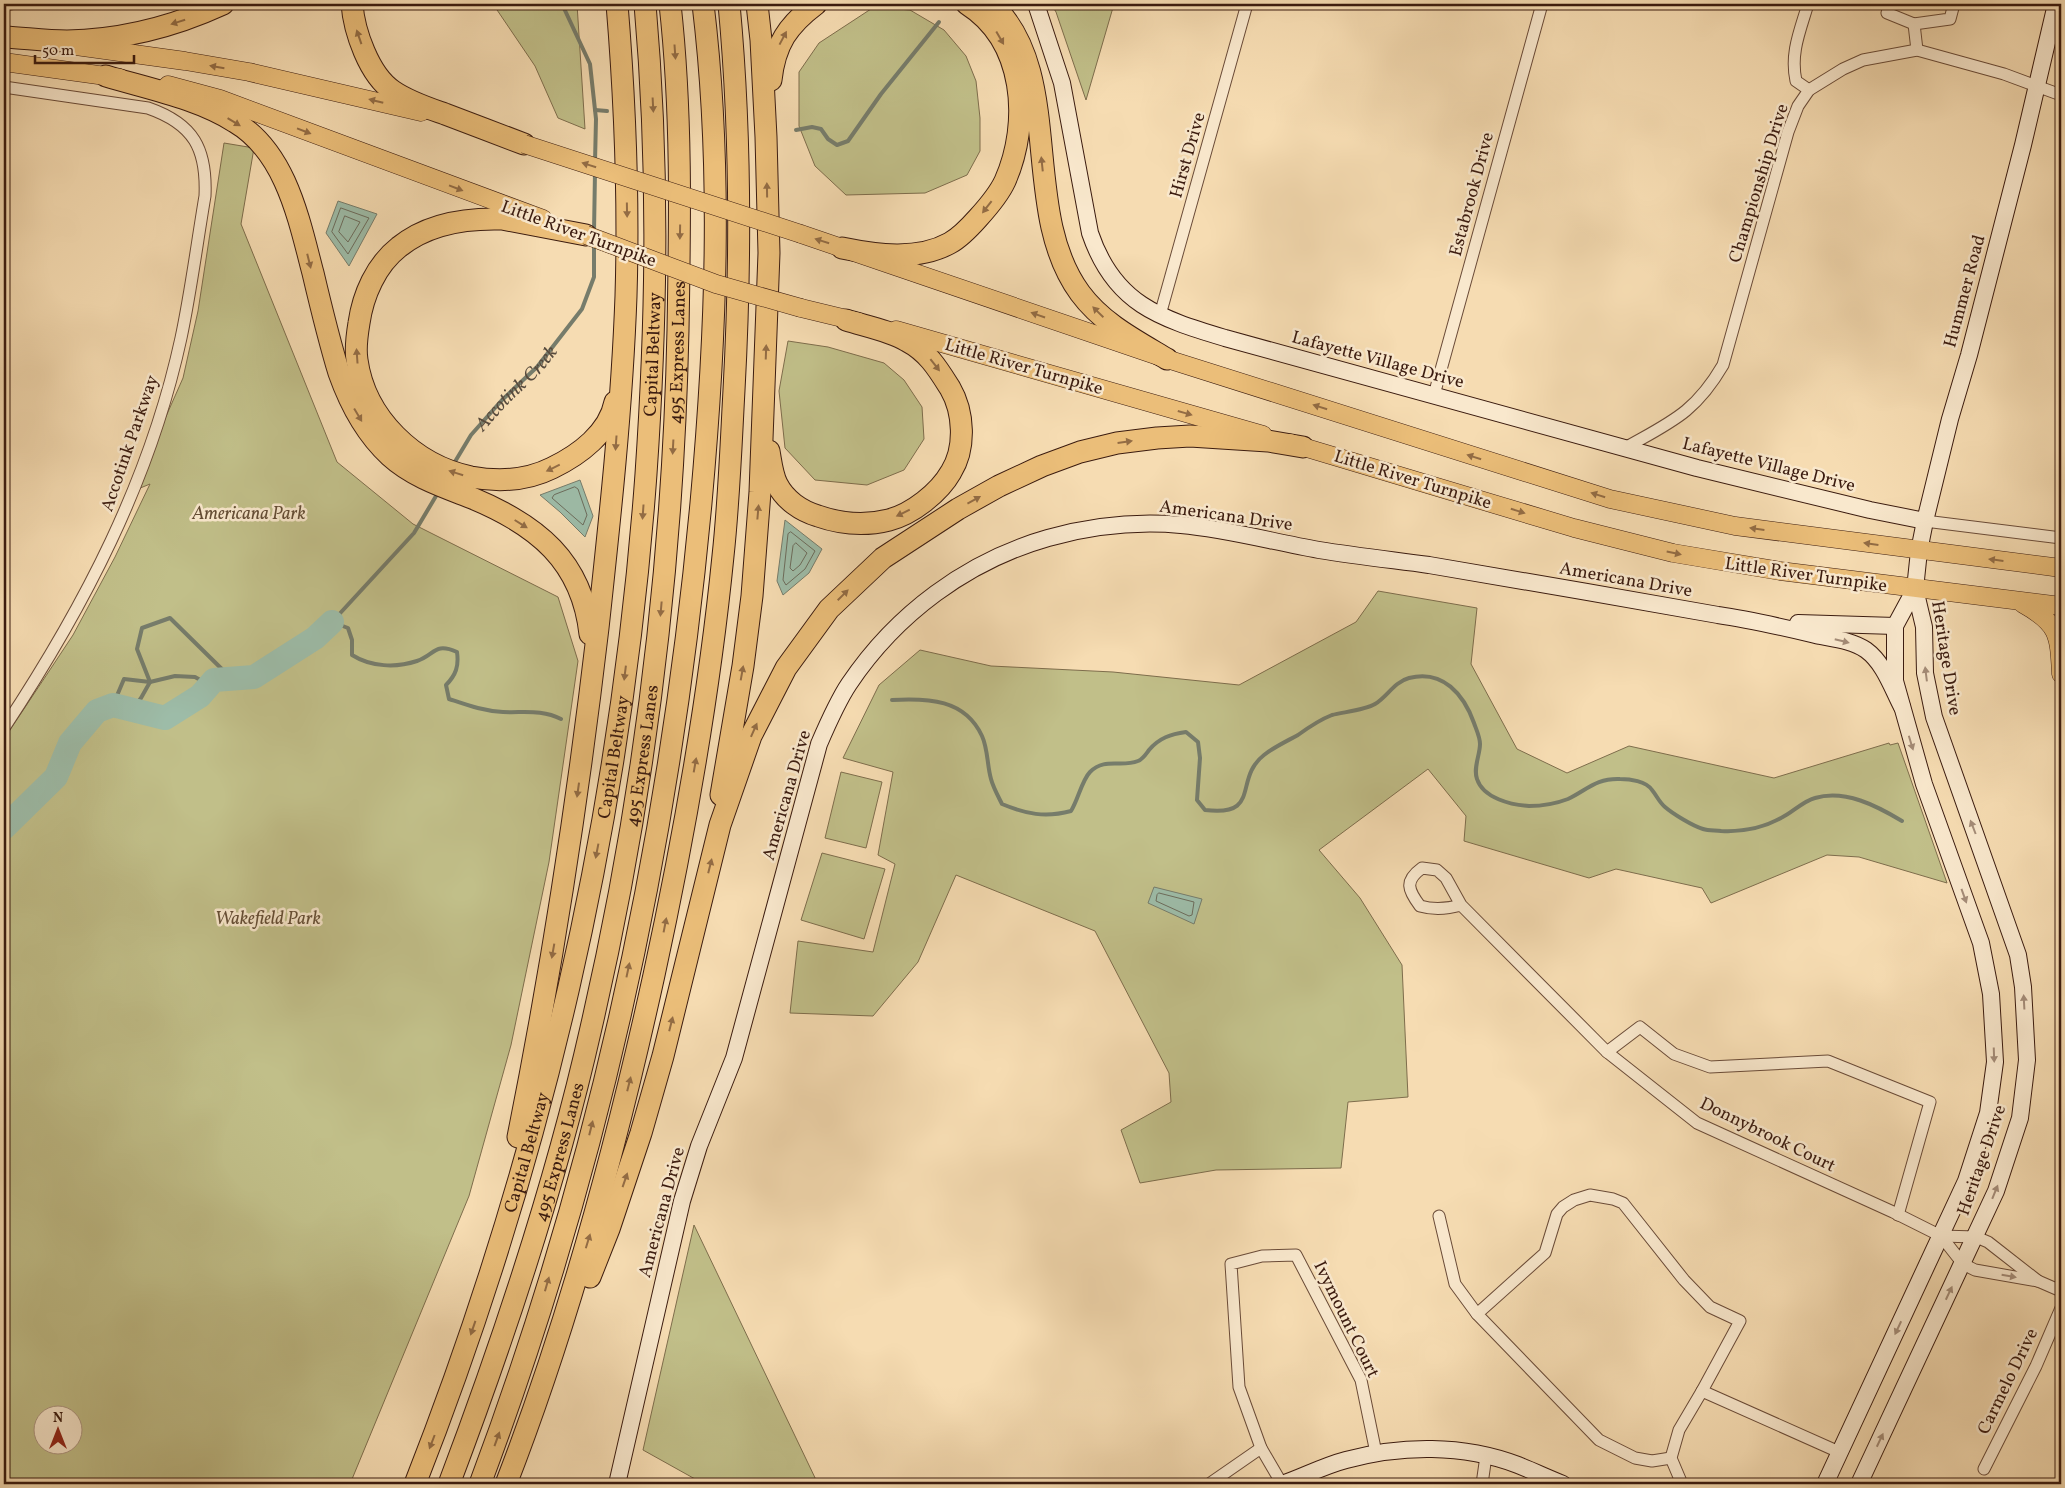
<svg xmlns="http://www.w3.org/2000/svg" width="2065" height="1488" font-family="Vollkorn,serif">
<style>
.green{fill:#c1bf89;stroke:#7e6d4c;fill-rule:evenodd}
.water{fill:#9dbca8;stroke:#767c6b}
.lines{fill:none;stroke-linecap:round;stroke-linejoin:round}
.shore{stroke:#6c6c5c;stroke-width:1}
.stream{stroke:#767c6b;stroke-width:4}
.river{stroke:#9dbca8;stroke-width:24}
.street-casing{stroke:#6a4b38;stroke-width:13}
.secondary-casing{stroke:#3b1b0f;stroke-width:18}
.primary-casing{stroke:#3b1b0f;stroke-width:19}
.highway-casing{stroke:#3b1b0f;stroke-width:23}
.street{stroke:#f9e8cd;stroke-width:11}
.secondary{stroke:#f9e8cd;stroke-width:16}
.primary{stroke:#ebbe79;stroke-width:18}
.highway{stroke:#ebbe79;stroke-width:21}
.primary-bridge-casing{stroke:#3b1b0f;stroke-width:19;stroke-linecap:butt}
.primary-bridge{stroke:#ebbe79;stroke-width:18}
.oneway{fill:#936c44}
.oneway2{fill:#a48c78}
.labels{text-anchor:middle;stroke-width:5;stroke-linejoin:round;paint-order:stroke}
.street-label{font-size:18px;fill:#3b1b0f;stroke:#f9e8cd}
.park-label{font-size:18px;font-style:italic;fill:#634c34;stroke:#f9e8cd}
.water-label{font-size:19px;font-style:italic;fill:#584b3d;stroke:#f9e8cd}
</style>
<rect width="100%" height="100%" fill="#f6dcb2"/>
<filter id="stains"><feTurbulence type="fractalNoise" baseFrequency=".004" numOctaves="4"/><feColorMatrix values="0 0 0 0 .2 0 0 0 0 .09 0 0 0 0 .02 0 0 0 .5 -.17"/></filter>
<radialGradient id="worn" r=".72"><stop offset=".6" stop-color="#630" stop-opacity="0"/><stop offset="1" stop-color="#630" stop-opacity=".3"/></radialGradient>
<g class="green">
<polygon points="493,4 577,4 585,129 558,118 535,66"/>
<polygon points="1051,4 1114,4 1086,100 1056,12"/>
<polygon points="874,7 910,10 944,30 966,56 976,81 980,118 980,151 967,175 925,193 846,195 815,166 799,126 799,72 819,43"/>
<path d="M224 143 254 148 241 224 337 462 413 524 558 597 578 661 549 862 511 1045 469 1196 350 1484H4V739L73 635 115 557 150 484 133 491 183 378 198 311ZM42 1416H72V1446H42Z"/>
<polygon points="788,341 828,347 884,363 904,380 922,407 924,439 904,470 867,485 815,480 785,448 779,391"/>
<polygon points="1378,591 1477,608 1471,664 1517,749 1567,773 1629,746 1774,778 1889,743 1890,745 1898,743 1947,883 1859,857 1827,855 1711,903 1702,888 1616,869 1589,878 1464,841 1466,816 1428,769 1319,850 1360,898 1402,965 1408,1097 1348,1102 1341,1168 1216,1170 1140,1183 1121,1130 1171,1102 1169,1073 1095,931 956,875 918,962 873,1016 790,1013 798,941 873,952 895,864 878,855 893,772 843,758 879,685 920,650 991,666 1113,672 1239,685 1356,622"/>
<polygon points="841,772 882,782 866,848 825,838"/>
<polygon points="822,853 885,869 864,939 801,920"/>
<polygon points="694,1225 818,1484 704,1484 643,1450"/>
</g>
<g class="water">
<polygon points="338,201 377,214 349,266 326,233"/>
<polygon points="580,480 593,516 585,537 560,512 540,495"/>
<polygon points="785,520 822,549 809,573 783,595 777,581"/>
<polygon points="1154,887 1202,899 1194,924 1148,903"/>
</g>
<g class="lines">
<g class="shore">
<polygon points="341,208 369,218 348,254 332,232"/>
<polygon points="345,216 360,222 348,242 339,232"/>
<polygon points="575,487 578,489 587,515 583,525 552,498 554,495"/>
<polygon points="791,532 815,551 805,569 786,585 783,580 788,534"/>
<polygon points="796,543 807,553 800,565 793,571 790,568 793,546"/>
<polygon points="1159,893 1194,902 1192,915 1189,916 1156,901 1157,895"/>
</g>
<g class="stream">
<polyline points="562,4 590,64 596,119 595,162"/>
<polyline points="595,110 607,111"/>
<polyline points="796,130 812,127 821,129 828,139 837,145 848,141 881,94 939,22"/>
<polyline points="594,232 595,172"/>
<path id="s1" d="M453 465 471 435 502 400 537 367 582 309 594 277V244"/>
<path d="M439 491 414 533 332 622 348 628 352 640V655C371 667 396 668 417 661 435 655 434 642 457 652 459 666 456 675 446 685L449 699C467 705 483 711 503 712 523 713 542 709 561 719"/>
<path d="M892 700C928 698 965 699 982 736 988 749 987 765 991 779 993 787 998 796 1002 804 1026 814 1045 818 1071 811 1078 800 1082 780 1090 772 1105 757 1121 768 1138 761 1143 759 1146 754 1149 750 1159 738 1171 734 1186 732L1198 742 1200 758 1197 800 1205 810C1262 817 1233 779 1264 755 1274 747 1287 741 1298 735 1309 727 1319 720 1332 715 1344 712 1365 710 1375 704 1387 697 1394 682 1409 678 1443 669 1464 695 1474 723 1476 729 1480 737 1480 744 1480 755 1473 768 1477 779 1483 798 1511 805 1529 806 1543 806 1555 804 1568 799 1587 790 1596 778 1620 779 1630 779 1646 781 1652 790 1657 796 1659 802 1665 807 1673 814 1693 826 1703 829 1709 831 1716 830 1721 831 1741 832 1763 828 1781 818 1792 813 1803 801 1815 798 1845 789 1877 806 1902 821"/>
<polyline points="113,705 124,679 150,682 175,676 195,677 209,685"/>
<polyline points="132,710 141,698 150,682 137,649 142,628 170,618 232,679"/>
</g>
<polyline class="river" points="4,828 56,777 70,743 97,711 113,705 165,718 200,696 214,680 254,677 315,638 332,622"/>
<g class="street-casing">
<g id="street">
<polyline points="4,4 11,4"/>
<path d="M1808 4C1800 31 1790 53 1796 81L1809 90"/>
<polyline points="1890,4 1887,13 1914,24 1950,19 1954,4"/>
<polyline points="1914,24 1917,50"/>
<path d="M4 87 148 108C194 124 207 149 205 196 197 243 191 291 181 338 150 481 84 607 4 728"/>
<polyline points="1160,315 1247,4"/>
<polyline points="1434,395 1542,4"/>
<path d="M1625 448C1671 422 1695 413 1723 365L1788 132 1798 106 1809 90 1843 69 1863 60 1917 50 2004 74 2061 95"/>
<polyline points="1925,521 2061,538"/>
<path d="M1461 905C1447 909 1434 910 1420 906 1408 890 1404 881 1422 868L1437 870 1446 878 1461 905 1607 1052 1640 1027 1674 1054 1710 1067 1828 1061 1930 1102 1898 1215"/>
<polyline points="1607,1052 1697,1123 1893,1212 1941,1236 1963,1264 1975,1270 2038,1281"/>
<polyline points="1439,1216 1455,1284 1477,1314"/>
<polyline points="1941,1236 1976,1237 1988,1242 2038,1281 2061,1291"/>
<polyline points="1671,1458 1652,1461 1635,1458 1599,1440 1477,1314 1545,1253 1557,1214 1563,1207 1574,1200 1590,1195 1613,1199 1623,1203 1684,1280 1710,1307 1740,1321 1702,1391"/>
<polyline points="1984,1469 2036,1366 2061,1308"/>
<polyline points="1209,1484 1261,1448"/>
<polyline points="1282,1484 1261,1448 1239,1387 1231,1264 1262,1256 1296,1255 1361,1380 1376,1453"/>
<polyline points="1482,1484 1486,1456"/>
<polyline points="1682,1484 1671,1458 1679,1430 1702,1391 1839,1452"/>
</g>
</g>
<g class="secondary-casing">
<g id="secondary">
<path d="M1036 4 1062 83 1090 233C1114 304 1159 318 1225 338L1697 468 1870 510 1925 521"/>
<polyline points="1798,623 1895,626"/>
<path d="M617 1484 682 1201 699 1146 734 1058 819 744C828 723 837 702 849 684 896 614 967 561 1048 538 1091 526 1136 521 1181 525 1228 529 1273 542 1319 550 1356 556 1392 560 1429 565 1525 581 1622 598 1718 615 1753 620 1786 628 1820 636 1836 639 1853 641 1866 650 1884 663 1892 688 1902 707"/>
<path d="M1282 1484C1303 1477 1323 1466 1346 1460 1401 1445 1463 1444 1518 1465 1533 1471 1548 1478 1563 1484"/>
<polyline points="1825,1484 1966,1181 1988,1113 1995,1062 1991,994 1981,943 1924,784 1895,681 1895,626 1915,589"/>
<polyline points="1859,1484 1996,1191 2020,1118 2027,1060 2023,987 2018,955 1934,717 1925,673 1924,627 1915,589 1919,551 1925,521 1950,419 1969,355 2023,145 2056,4"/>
</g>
</g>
<g class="primary-casing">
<g id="primary">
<polyline points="76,46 185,61 249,72 421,112"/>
<polyline points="4,62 120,78"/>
<polyline points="168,85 220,99 543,219"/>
<polyline points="801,234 1167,359 1610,499 1735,526 2061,568"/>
<polyline points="801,308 859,322"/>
<polyline points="896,330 1263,435"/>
<polyline points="1290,443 1574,528 1673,553 1780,571 2061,606"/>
<path d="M2023 604C2059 624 2059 635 2061 674"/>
</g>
</g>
<g class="highway-casing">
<g id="highway">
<path d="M352 4C354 31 369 75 393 91 409 102 428 108 445 114 471 124 498 134 524 144"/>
<path d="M992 4C1066 74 1019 210 1080 293 1102 323 1135 340 1167 359"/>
<path d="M5 37C25 38 46 41 67 41 121 40 173 27 223 4"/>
<path d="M106 76C149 89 197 98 235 122 286 152 299 220 313 273 321 307 329 340 339 373 350 404 366 434 390 456 413 477 444 487 472 498 537 525 582 561 590 634"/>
<path d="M771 80C775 44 788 25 816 4"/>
<path d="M586 235 502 219C467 218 427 224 399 247 376 265 363 295 359 323 357 335 355 348 357 360 365 418 414 465 471 477 499 482 526 481 552 468 579 455 609 433 615 402"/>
<path d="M842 248C876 255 918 261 950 243 961 237 970 227 978 218 988 207 999 194 1005 181 1031 122 1025 41 967 4"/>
<path d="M769 451C771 462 772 474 777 484 785 500 801 511 818 516 841 524 865 526 889 520 912 514 939 493 951 472 966 448 964 412 950 388 938 369 928 352 907 341 891 331 865 326 846 320"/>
<polyline points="721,795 743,666 752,596 760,492 769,253 766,137 761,40 757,4"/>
<path d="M518 1137C552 968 578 799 598 628 610 518 622 407 626 296 629 198 625 101 617 4"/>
<polyline points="590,1277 609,1229 641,1133 663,1056 720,825 751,736 786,668 829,609 883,558 958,509 999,486 1042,466 1080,452 1117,443 1157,438 1190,436 1268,441 1303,447"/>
<path id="s2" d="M415 1484C542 1161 621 820 646 474 657 314 659 164 645 4"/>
<path id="s3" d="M449 1484C505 1336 556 1183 591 1028 644 799 673 565 678 330 680 220 682 112 670 4"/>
<path d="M480 1484C598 1170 670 837 701 503 716 338 723 169 703 4"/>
<path d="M506 1484C570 1319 616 1148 654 975 684 837 709 697 723 556 729 501 731 445 734 390 741 261 741 132 729 4"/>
</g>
</g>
<use href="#street" class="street"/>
<use href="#secondary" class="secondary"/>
<use href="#primary" class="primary"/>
<use href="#highway" class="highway"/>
<g class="primary-bridge-casing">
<g id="primary-bridge">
<polyline points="524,144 801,234"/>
<polyline points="586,235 716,284 801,308"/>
</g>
</g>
<use href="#primary-bridge" class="primary-bridge"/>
</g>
<defs><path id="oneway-solid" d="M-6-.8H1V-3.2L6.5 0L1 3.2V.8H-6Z" transform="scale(1.25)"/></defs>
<g class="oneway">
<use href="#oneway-solid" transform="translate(178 22) rotate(163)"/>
<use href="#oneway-solid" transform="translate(359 37) rotate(-109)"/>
<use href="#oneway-solid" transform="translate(783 38) rotate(-62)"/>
<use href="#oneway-solid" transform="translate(1000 38) rotate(60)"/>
<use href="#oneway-solid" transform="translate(675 52) rotate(86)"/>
<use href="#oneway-solid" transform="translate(217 67) rotate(-170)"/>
<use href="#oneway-solid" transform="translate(376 101) rotate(-166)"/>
<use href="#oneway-solid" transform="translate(653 105) rotate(87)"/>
<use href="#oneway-solid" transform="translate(234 122) rotate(31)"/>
<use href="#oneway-solid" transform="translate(304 131) rotate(21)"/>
<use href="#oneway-solid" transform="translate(1042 164) rotate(-96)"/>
<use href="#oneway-solid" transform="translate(589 165) rotate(-162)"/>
<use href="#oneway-solid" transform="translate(456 188) rotate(21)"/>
<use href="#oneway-solid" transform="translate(767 190) rotate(-91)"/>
<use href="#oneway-solid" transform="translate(987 207) rotate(128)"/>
<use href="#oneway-solid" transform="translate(627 210) rotate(89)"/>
<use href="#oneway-solid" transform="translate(680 232) rotate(91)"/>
<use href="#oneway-solid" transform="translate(822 241) rotate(-162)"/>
<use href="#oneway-solid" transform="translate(309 261) rotate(76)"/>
<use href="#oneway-solid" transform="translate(1098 312) rotate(-136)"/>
<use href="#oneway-solid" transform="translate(1038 315) rotate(-161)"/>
<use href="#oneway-solid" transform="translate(766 352) rotate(-88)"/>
<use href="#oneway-solid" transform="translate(357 356) rotate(-94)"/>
<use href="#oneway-solid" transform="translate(935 365) rotate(52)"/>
<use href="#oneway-solid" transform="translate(1320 407) rotate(-162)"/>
<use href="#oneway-solid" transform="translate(1185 413) rotate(16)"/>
<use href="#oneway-solid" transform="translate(358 415) rotate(59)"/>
<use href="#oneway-solid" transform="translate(1125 442) rotate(-8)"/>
<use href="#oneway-solid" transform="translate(616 443) rotate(94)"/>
<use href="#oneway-solid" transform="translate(673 447) rotate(93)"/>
<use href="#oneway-solid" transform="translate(1474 457) rotate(-162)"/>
<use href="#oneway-solid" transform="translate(553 468) rotate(154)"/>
<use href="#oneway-solid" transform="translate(456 473) rotate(-163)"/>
<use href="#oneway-solid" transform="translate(1598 495) rotate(-163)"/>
<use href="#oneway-solid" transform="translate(974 500) rotate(-29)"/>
<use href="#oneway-solid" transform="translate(1518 511) rotate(17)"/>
<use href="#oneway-solid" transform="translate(643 512) rotate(94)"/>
<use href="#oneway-solid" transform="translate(758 512) rotate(-85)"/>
<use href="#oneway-solid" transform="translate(903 513) rotate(154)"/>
<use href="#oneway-solid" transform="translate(521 524) rotate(32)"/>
<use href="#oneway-solid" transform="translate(1757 529) rotate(-172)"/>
<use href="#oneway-solid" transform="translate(1871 544) rotate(-172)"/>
<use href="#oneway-solid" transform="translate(1674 553) rotate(12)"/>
<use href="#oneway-solid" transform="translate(1996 560) rotate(-173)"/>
<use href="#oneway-solid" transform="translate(843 595) rotate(-45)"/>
<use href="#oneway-solid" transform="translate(661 609) rotate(95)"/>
<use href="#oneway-solid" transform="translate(625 673) rotate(97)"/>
<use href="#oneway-solid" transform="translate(742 673) rotate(-80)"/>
<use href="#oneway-solid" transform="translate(754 730) rotate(-66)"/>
<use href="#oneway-solid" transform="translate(695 765) rotate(-80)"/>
<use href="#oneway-solid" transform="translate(578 790) rotate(98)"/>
<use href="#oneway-solid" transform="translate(597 851) rotate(101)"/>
<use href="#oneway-solid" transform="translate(710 866) rotate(-76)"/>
<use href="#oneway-solid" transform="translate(665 925) rotate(-79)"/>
<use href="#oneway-solid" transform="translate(553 951) rotate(100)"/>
<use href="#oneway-solid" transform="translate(628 970) rotate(-78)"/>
<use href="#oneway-solid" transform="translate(671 1024) rotate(-76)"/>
<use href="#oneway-solid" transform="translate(629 1084) rotate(-76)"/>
<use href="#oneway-solid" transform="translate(591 1128) rotate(-76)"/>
<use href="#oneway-solid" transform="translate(625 1180) rotate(-71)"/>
<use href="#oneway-solid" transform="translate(588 1241) rotate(-73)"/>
<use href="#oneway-solid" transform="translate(547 1284) rotate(-74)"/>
<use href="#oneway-solid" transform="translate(473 1328) rotate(109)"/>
<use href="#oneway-solid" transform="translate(497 1439) rotate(-70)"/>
<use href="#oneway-solid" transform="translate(432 1442) rotate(111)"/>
</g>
<g class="oneway2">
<use href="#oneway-solid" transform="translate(1842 641) rotate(14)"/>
<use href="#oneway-solid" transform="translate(1926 674) rotate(-97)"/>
<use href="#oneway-solid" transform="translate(1911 743) rotate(73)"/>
<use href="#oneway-solid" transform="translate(1973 827) rotate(-111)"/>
<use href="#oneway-solid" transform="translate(1964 896) rotate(70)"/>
<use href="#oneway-solid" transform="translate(2024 1002) rotate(-93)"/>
<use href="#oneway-solid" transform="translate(1994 1055) rotate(88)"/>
<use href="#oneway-solid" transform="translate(1995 1192) rotate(-68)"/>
<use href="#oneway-solid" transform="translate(2009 1276) rotate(10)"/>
<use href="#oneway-solid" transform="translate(1949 1293) rotate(-65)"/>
<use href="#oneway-solid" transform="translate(1898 1328) rotate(115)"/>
<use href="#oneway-solid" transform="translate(1880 1440) rotate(-65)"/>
</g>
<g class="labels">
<g class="street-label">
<text transform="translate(1187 155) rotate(-74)" y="6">Hirst Drive</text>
<text transform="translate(1758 183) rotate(-73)" y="6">Championship Drive</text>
<text transform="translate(1471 194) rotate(-75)" y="6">Estabrook Drive</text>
<text transform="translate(579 233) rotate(20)" y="6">Little River Turnpike</text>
<text transform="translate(1964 291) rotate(-75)" y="6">Hummer Road</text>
<text dy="6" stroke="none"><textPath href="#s3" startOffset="1160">495 Express Lanes</textPath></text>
<text dy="6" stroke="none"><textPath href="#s2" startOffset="1160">Capital Beltway</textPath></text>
<text transform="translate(1378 359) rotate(15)" y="6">Lafayette Village Drive</text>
<text transform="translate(1024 366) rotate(16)" y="6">Little River Turnpike</text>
<text transform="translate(129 443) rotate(-71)" y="6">Accotink Parkway</text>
<text transform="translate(1769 464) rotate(14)" y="6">Lafayette Village Drive</text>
<text transform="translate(1413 479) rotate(17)" y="6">Little River Turnpike</text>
<text transform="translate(1226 515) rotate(8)" y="6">Americana Drive</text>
<text transform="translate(1806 574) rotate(8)" y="6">Little River Turnpike</text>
<text transform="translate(1626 579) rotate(10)" y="6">Americana Drive</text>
<text transform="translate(1947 658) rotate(81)" y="6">Heritage Drive</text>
<text dy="6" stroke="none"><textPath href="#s3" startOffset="755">495 Express Lanes</textPath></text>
<text dy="6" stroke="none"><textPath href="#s2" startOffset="755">Capital Beltway</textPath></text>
<text transform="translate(786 795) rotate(-74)" y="6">Americana Drive</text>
<text transform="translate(1768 1134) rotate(26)" y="6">Donnybrook Court</text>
<text dy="6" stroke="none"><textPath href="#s2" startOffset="350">Capital Beltway</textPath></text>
<text dy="6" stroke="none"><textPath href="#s3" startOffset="350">495 Express Lanes</textPath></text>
<text transform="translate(1981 1160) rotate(-71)" y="6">Heritage Drive</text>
<text transform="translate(661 1212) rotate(-75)" y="6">Americana Drive</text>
<text transform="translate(1347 1319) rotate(64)" y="6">Ivymount Court</text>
<text transform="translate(2007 1381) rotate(-64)" y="6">Carmelo Drive</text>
</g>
<g class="park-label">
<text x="249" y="519">Americana Park</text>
<text x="268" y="924">Wakefield Park</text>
</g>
<g class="water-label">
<text dy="7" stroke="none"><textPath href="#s1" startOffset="100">Accotink Creek</textPath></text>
</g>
</g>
<rect width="2065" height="1488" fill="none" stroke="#f6dcb2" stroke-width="20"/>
<rect x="5" y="5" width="2055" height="1478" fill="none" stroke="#3b1b0f" stroke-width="2.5"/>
<rect x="10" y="10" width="2045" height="1468" fill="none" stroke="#3b1b0f"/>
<g transform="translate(58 1430)"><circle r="24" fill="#f9e8cd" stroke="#ad9681"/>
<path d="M0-4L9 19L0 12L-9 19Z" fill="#8f2418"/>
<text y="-8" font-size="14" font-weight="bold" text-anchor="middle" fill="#3b1b0f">N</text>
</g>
<path d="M35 55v8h99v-8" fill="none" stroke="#3b1b0f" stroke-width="2.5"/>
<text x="42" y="55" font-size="15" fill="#3b1b0f" stroke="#f9e8cd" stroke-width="4" paint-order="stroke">50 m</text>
<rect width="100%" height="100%" filter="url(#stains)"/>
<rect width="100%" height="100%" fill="url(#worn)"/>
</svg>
